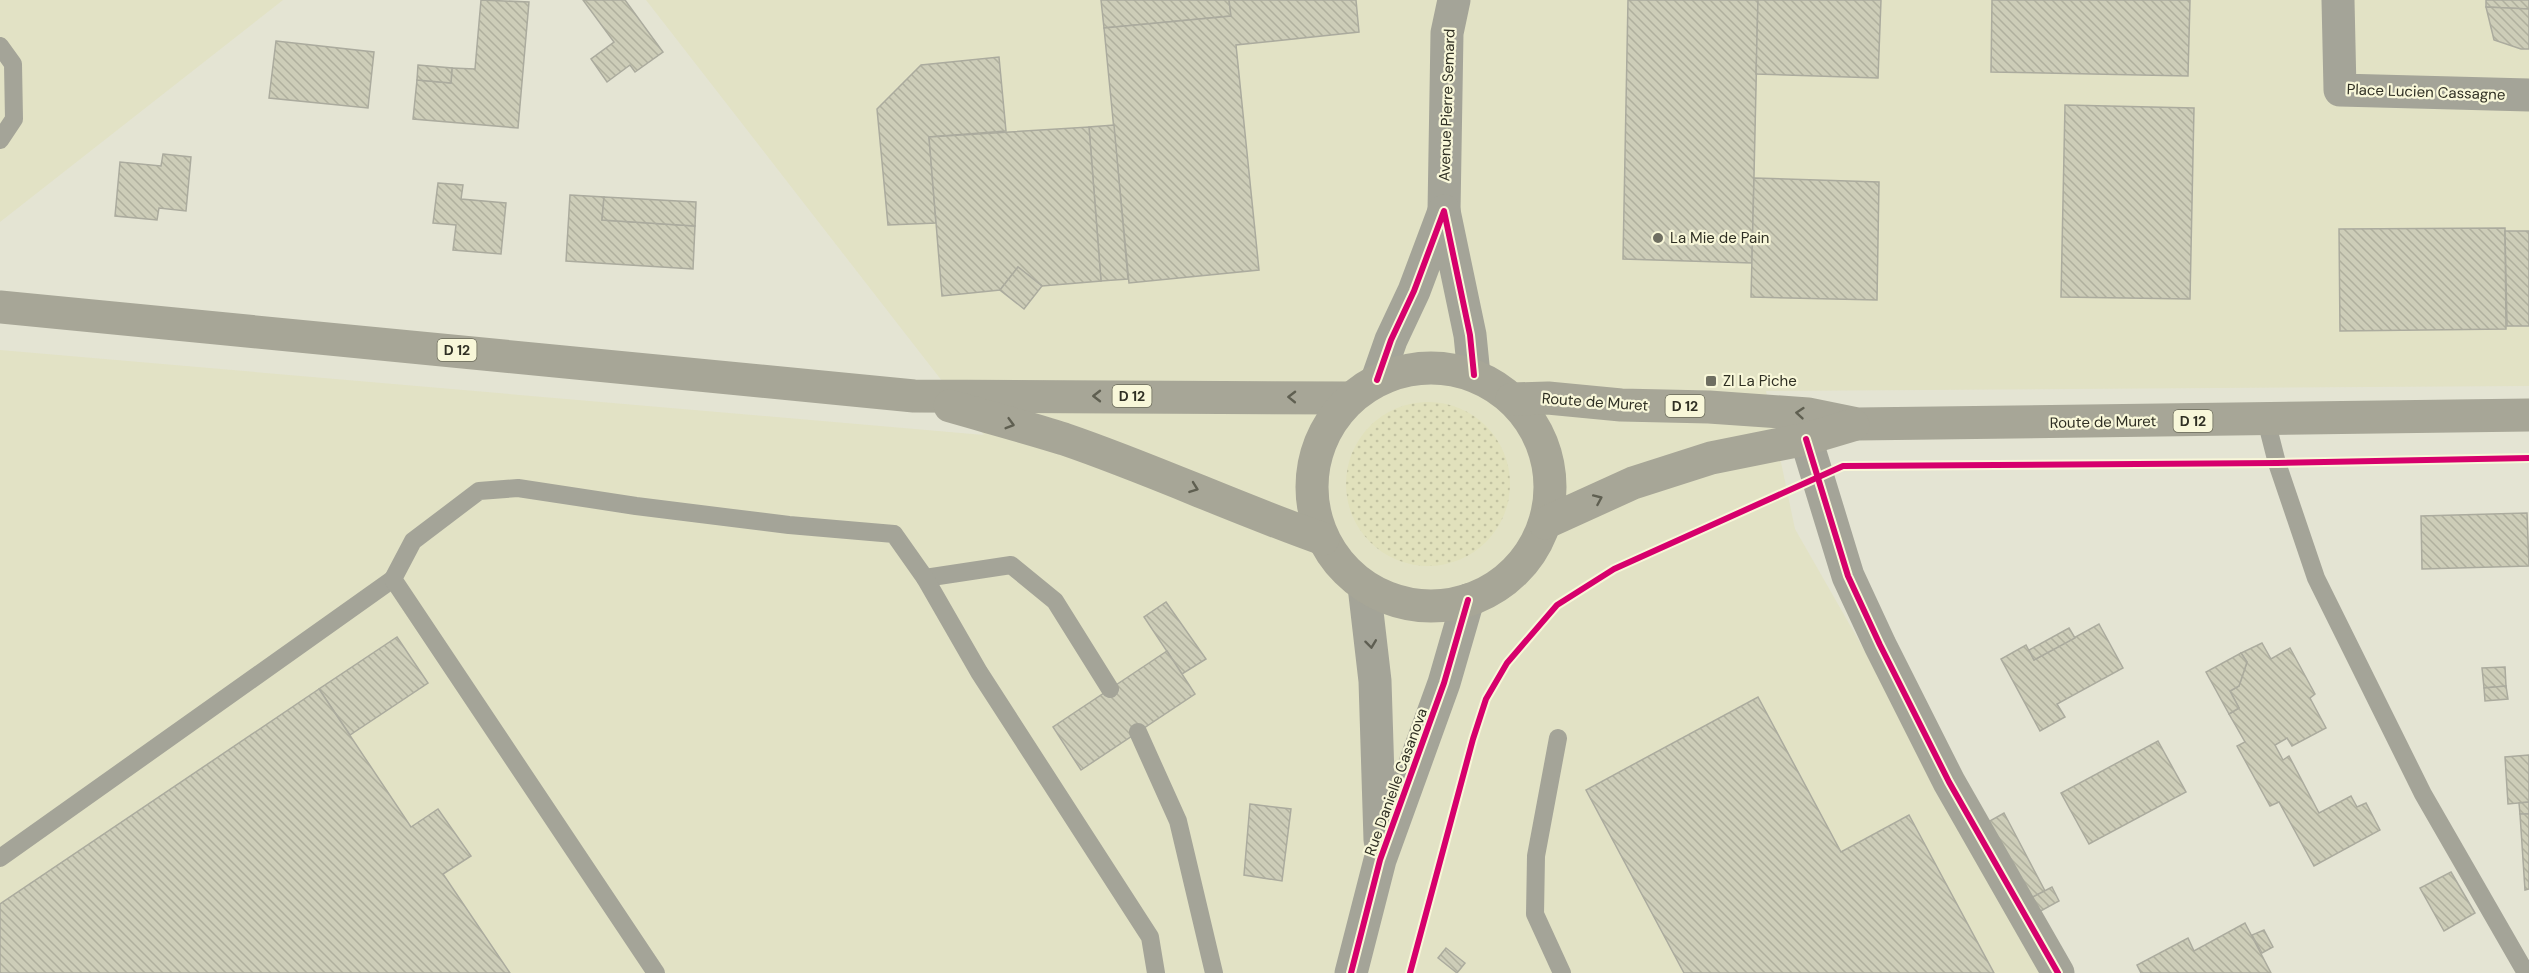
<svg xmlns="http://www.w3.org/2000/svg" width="2529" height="973" font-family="'DM Sans',sans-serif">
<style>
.built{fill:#e2e2c5}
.grass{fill:url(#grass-dots)}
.building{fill:url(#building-back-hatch);stroke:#abab9e;stroke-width:1.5}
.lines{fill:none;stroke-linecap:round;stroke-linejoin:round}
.lane{stroke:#a4a498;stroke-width:18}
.street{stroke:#a4a498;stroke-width:33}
.primary{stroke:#a7a697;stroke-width:33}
.cycleway-casing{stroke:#f8f7d9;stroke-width:10}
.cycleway{stroke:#d6006c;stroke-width:6}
.oneway{stroke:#5f5f51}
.oneway2{stroke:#5e5e52}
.poi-dot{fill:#6e6e61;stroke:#f8f7d9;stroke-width:2}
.labels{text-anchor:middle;stroke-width:4.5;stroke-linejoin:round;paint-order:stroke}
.shield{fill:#f8f7d9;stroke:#6b6b5a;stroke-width:1.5}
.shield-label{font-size:14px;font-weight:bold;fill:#2f2f23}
.street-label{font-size:15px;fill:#2f2f23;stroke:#f8f7d9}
.poi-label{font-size:15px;fill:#2f2f23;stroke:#f8f7d9;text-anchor:start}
</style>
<defs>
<pattern id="grass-dots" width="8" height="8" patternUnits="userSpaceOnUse" patternTransform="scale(1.5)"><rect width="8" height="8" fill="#e1e1bc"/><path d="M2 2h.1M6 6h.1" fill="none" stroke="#c1c1a1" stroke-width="1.8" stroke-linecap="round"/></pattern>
<pattern id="building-back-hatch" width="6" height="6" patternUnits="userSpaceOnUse" patternTransform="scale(1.5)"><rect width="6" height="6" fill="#cdcdb8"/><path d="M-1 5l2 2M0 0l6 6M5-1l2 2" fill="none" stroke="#b0b09e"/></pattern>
</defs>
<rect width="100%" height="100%" fill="#e4e4d3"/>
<g class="built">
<polygon points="0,0 283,0 0,222"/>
<polygon points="646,0 2529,0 2529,386 1766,391 1795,529 2049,973 0,973 0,350 984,435"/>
</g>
<circle class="grass" cx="1428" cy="484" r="82"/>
<g class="building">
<polygon points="481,0 529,2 518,128 413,119 417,80 451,83 452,68 475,69"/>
<polygon points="583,0 625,0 663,52 635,72 630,65 607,82 591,59 614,42"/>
<polygon points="1101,0 1229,0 1231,16 1104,28"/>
<polygon points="1229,0 1356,0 1359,32 1236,45 1259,270 1129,283 1104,28 1231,16"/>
<polygon points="1628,0 1758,0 1752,263 1623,259"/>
<polygon points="1758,0 1881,0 1878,78 1756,74"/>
<polygon points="1992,0 2190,0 2188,76 1991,72"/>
<polygon points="2486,0 2529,0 2529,9 2486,7"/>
<polygon points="2486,7 2529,9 2529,49 2521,49 2494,40"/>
<polygon points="276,41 374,52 368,108 269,98"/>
<polygon points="999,57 1006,131 929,137 936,223 888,225 877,109 921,65"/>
<polygon points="418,65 452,68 451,83 417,80"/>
<polygon points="2065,105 2194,108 2190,299 2061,297"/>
<polygon points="1114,125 1128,279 1101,281 1089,127"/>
<polygon points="1089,127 1101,281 1042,286 1018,267 1000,290 942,296 929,137"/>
<polygon points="163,154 191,157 186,211 159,208 157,220 115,216 120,162 161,166"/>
<polygon points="1754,178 1879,182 1877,300 1751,297"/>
<polygon points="438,183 463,185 461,199 506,203 501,254 453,250 456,225 433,223"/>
<polygon points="570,195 604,197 602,220 695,226 693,269 566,261"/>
<polygon points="604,197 696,202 695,226 602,220"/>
<polygon points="2505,228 2506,329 2340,331 2339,229"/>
<polygon points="2505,231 2529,231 2529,326 2507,326"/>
<polygon points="1018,267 1042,286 1024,309 1000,290"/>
<polygon points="2527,513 2529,566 2422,569 2421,516"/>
<polygon points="1166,602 1206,659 1182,674 1144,617"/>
<polygon points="2099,624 2123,668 2057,704 2065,717 2040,731 2001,659 2026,645 2034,660"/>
<polygon points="2069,628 2075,638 2034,660 2029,650"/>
<polygon points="397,637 428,683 350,735 319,689"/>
<polygon points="2262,643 2271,659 2290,648 2315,694 2310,698 2326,728 2292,746 2287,738 2275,745 2283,760 2289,756 2319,813 2351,796 2357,807 2366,803 2380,830 2314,866 2279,802 2270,806 2237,746 2245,742 2229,714 2239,708 2230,691 2239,686 2247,662 2241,653"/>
<polygon points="1167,651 1195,694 1081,770 1053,727"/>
<polygon points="2241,653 2247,662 2239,686 2230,691 2239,708 2229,714 2206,672"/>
<polygon points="2505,667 2506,686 2484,688 2482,668"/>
<polygon points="2506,686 2508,699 2485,701 2484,688"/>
<polygon points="319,689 411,827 438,809 471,856 443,874 510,973 0,973 0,904"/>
<polygon points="1758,697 1841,852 1909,815 1994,973 1684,973 1586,790"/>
<polygon points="2158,741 2186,792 2089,844 2061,793"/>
<polygon points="2529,755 2529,802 2508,804 2505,757"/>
<polygon points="2529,802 2529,814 2520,814 2519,803"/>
<polygon points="1250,804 1291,809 1282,881 1244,875"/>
<polygon points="2004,813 2045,891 2029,899 1988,822"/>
<polygon points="2520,814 2529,814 2529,889 2525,890"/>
<polygon points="2451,872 2475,913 2444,931 2420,888"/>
<polygon points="2052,887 2059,901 2037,913 2029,899"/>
<polygon points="2245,923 2271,973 2141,973 2137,965 2188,938 2194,951"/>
<polygon points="2264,930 2273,947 2262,953 2252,935"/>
<polygon points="1446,948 1465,963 1457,973 1438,958"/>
</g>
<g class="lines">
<g class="lane">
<polyline points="0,46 13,64 14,119 0,140"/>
<polyline points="2266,420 2277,463 2316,578 2423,794 2526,973"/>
<polyline points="925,578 1011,565 1055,601 1110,689"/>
<polyline points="1138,732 1178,821 1214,973"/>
<polyline points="1558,738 1536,856 1535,914 1562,973"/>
<polyline points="0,858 393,579"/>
<polyline points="656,973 393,579 413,541 479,491 518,488 636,506 789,525 894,534 925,578 979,672 1150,937 1156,973"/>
</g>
<g class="street">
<polyline points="2338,0 2340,90 2529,95"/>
<polyline points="1444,211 1447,33 1454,0"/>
<polyline points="1377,380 1391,340 1414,291 1444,211 1470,335 1474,375"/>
<polyline points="1806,439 1848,576 1880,645 1949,782 2058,973"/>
<polyline points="1364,586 1375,681 1380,840"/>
<polyline points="1351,973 1380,860 1444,683 1468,600"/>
</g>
<g class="primary">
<polyline points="0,307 914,396 1350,398"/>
<circle cx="1431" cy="487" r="119"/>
<polyline points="1512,399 1548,398 1621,405 1709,407 1808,414 1857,424 2529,415"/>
<path d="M950 406C988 417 1026 427 1064 439 1152 469 1235 508 1323 539"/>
<polyline points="1545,523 1633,483 1711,458 1806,439 1853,425"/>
</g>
<g class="cycleway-casing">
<g id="cycleway">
<polyline points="1377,380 1391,340 1414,291 1444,211 1470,335 1474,375"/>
<polyline points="1806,439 1848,576 1880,645 1949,782 2058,973"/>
<polyline points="1351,973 1380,860 1444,683 1468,600"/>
<polyline points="1410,973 1473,739 1486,699 1507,663 1557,605 1614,569 1843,466 2277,463 2529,458"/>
</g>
</g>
<use href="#cycleway" class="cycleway"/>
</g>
<defs><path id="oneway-chevron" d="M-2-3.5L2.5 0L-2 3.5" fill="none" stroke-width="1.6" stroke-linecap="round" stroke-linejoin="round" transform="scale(1.5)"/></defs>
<g class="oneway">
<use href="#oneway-chevron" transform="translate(1097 396) rotate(-180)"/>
<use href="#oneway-chevron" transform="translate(1292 397) rotate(-179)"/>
<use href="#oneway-chevron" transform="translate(1800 413) rotate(-175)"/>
<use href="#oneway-chevron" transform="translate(1010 424) rotate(16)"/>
<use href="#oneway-chevron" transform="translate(1194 488) rotate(20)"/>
<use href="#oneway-chevron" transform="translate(1598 499) rotate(-24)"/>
</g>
<use class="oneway2" href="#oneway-chevron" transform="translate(1371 644) rotate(83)"/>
<g class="poi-dot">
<circle cx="1658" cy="238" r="6"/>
<rect x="1705" y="375" width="12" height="12" rx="3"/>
</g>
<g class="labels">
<g class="shield">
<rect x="437.5" y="339" width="39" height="22" rx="4.5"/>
<rect x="1112.5" y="385" width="39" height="22" rx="4.5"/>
<rect x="1665.5" y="395" width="39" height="22" rx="4.5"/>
<rect x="2173.5" y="410" width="39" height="22" rx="4.5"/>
</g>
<g class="shield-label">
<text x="457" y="355">D 12</text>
<text x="1132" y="401">D 12</text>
<text x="1685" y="411">D 12</text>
<text x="2193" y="426">D 12</text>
</g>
<g class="street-label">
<text transform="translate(2426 92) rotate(2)" y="5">Place Lucien Cassagne</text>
<text transform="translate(1447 105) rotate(-88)" y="5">Avenue Pierre Semard</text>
<text transform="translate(1595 402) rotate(4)" y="5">Route de Muret</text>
<text transform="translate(2103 422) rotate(-1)" y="5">Route de Muret</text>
<text transform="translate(1396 782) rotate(-70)" y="5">Rue Danielle Casanova</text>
</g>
<g class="poi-label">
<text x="1670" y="243">La Mie de Pain</text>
<text x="1723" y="386">ZI La Piche</text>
</g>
</g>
</svg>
